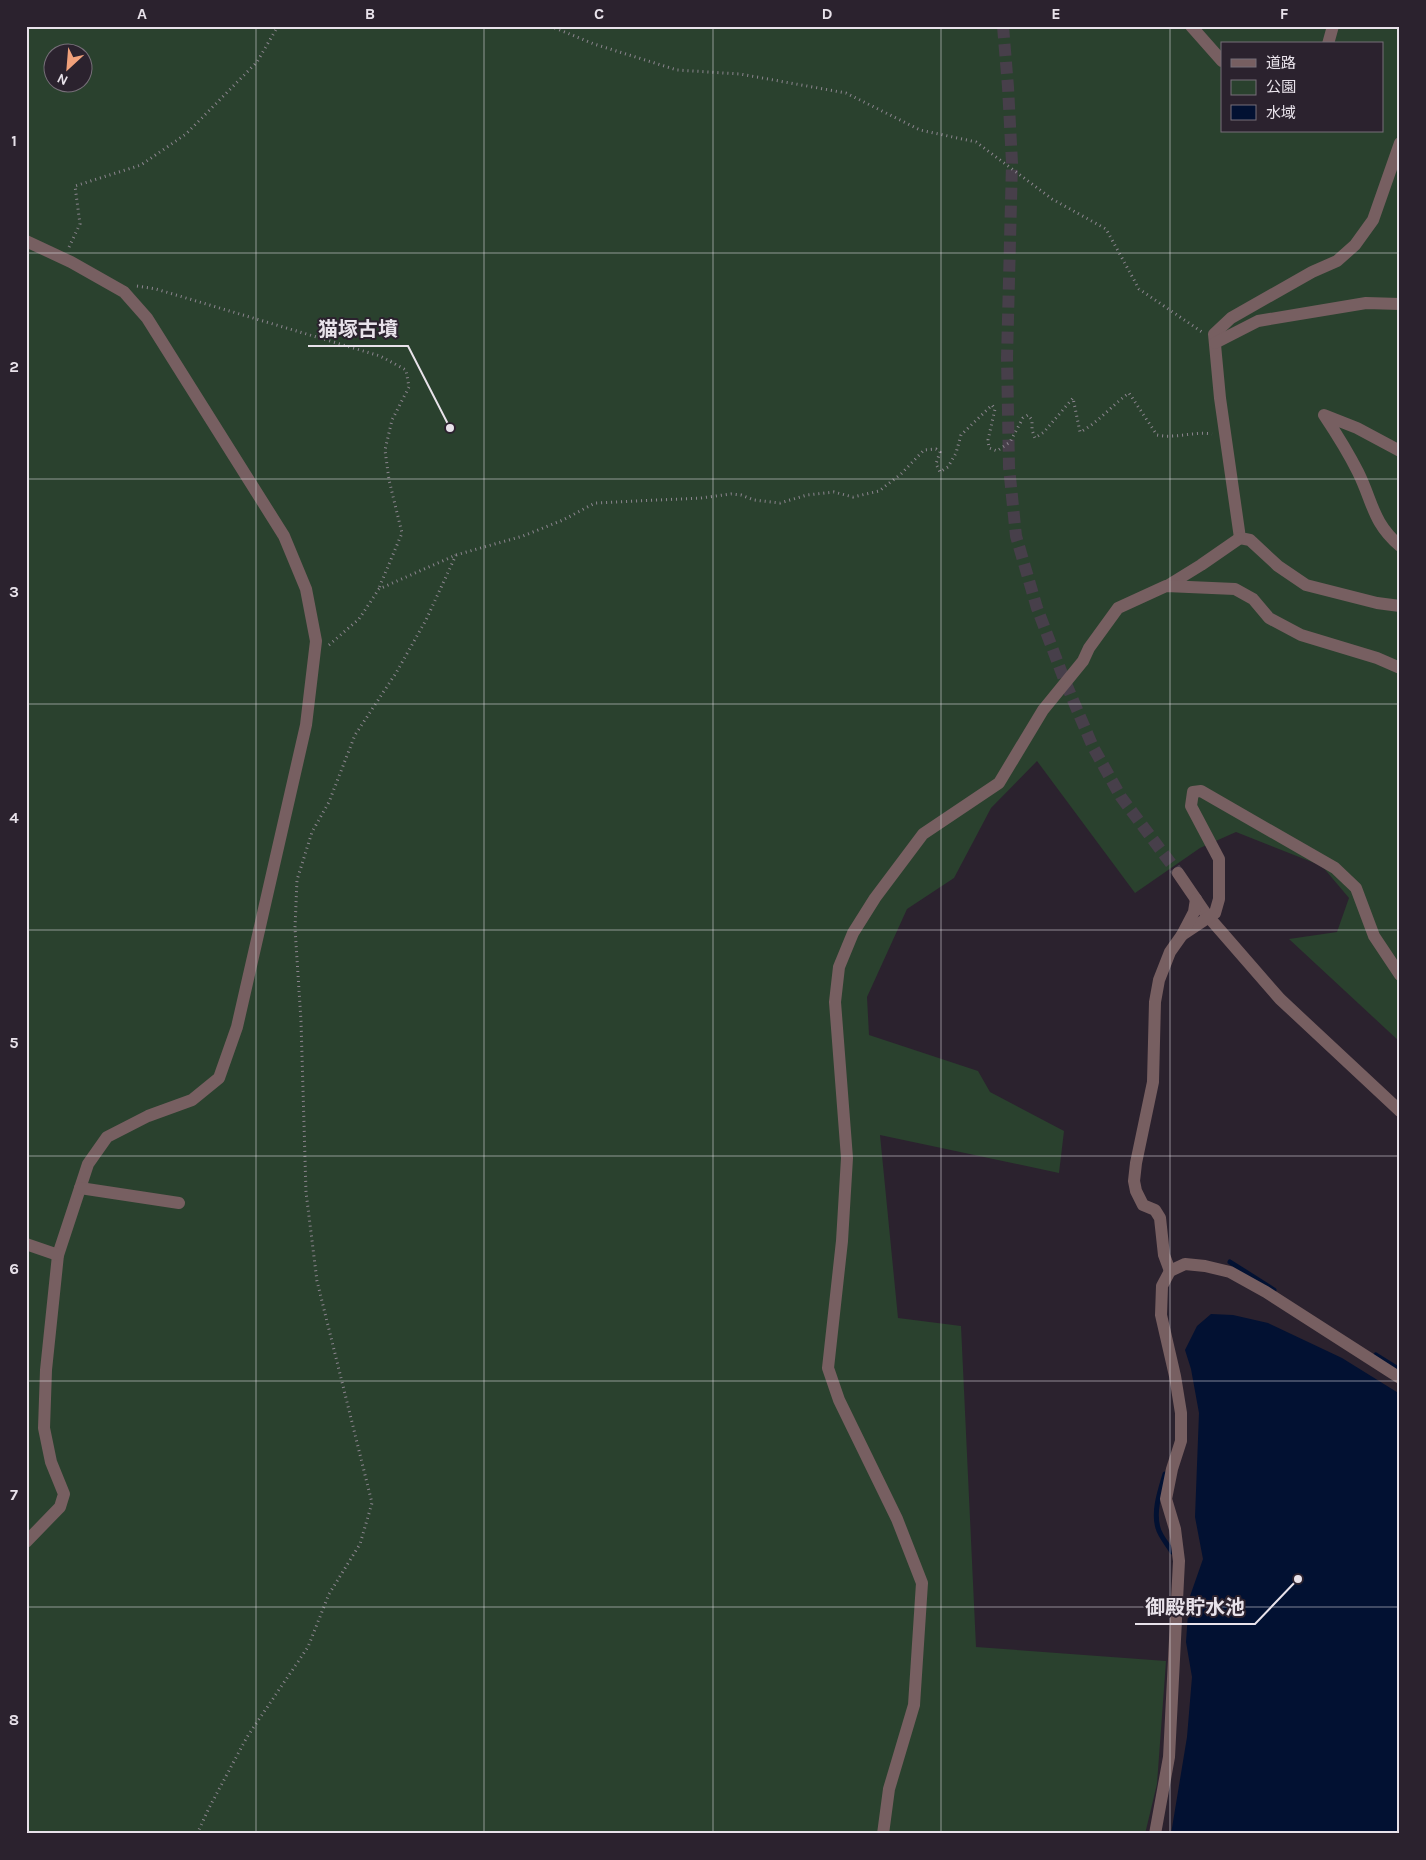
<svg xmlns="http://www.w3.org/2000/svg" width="1426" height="1860" font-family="Karla,'Noto Sans JP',sans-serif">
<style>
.green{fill:#2a412e;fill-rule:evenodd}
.water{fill:#021132}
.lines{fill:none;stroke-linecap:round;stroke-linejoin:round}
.stream{stroke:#021132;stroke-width:5}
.minor-tunnel{stroke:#473f4a;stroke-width:12;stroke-dasharray:12 6;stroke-linecap:butt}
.path{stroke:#8c858f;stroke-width:3;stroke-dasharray:1 4;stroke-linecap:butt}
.minor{stroke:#775f61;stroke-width:12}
.grid{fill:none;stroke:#e8e2ea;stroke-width:1;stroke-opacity:0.55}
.leader{fill:none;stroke:#e8e2ea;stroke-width:2}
.callout-dot{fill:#e8e2ea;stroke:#2b222e;stroke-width:2}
.callout-label{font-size:20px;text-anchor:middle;font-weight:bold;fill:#e8e2ea;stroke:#2b222e;stroke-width:4;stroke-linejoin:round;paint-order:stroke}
.neatline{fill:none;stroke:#e8e2ea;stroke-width:2}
.grid-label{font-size:16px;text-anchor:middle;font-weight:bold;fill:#e8e2ea}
</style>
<rect width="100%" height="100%" fill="#2b222e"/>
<path class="green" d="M26 26H1400V1042L1289 939 1337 932 1349 898 1322 866 1236 832 1200 848 1135 893 1037 761 991 808 954 878 907 909 867 997 869 1035 978 1071 990 1092 1064 1131 1059 1173 880 1135 898 1318 961 1326 976 1647 1166 1661 1157 1784 1145 1834H26ZM1222 44H1382V131H1222ZM52 52H82V82H52Z"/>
<polygon class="water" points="1211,1314 1233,1315 1268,1323 1342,1358 1400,1394 1400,1834 1171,1834 1187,1737 1192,1677 1186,1642 1189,1599 1203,1559 1195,1517 1199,1413 1191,1369 1185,1350 1197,1326"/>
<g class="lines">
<g class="stream">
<polyline points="1230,1262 1274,1290"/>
<polyline points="1376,1355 1400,1370"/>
<path d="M1165 1474C1160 1491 1153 1511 1158 1528 1160 1536 1168 1545 1172 1552"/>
</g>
<polyline class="minor-tunnel" points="1003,26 1008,87 1012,163 1007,358 1009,467 1016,536 1037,608 1064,679 1093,747 1121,797 1178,873"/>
<g class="path">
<polyline points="550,26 594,44 677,70 740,74 846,93 920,130 976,142 1052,199 1106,229 1139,289 1202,332"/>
<polyline points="69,247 80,224 75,186 141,165 186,134 257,62 278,26"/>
<polyline points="137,286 156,289 380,356 406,370 409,387 392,420 385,450 389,480 402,533 379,588"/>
<path d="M329 645 359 619 379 589 456 555 523 536 563 520 595 503 701 498 731 494 741 495 754 500 780 503 807 495 834 492 853 497 879 491 901 474 924 450 936 449 940 452 936 464 940 472 948 467 956 453 961 435 992 405 995 409 988 440 989 448 997 451 1010 442 1023 418 1028 415 1032 420V430L1035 438 1044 432 1073 398 1080 432C1098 423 1112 405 1129 393L1157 435C1176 439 1194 431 1212 434"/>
<polyline points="197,1834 209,1808 247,1737 308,1647 329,1594 360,1544 372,1503 317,1281 306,1192 301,1021 295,928 297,880 312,832 329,802 355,735 396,673 426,620 456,555"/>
</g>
<g class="minor">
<polyline points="1191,26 1222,61"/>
<polyline points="1328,44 1333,26"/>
<polyline points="1400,143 1373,220 1355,245 1337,261 1312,272 1231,318 1214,334 1220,398 1240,538 1250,540 1278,566 1306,585 1377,603 1400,606"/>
<polyline points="26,241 71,262 124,292 147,318 284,536 306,589 316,641 306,725 237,1027 219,1078 192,1100 148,1116 107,1137 88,1164 58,1255 46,1370 44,1428 51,1462 64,1494 60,1507 26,1542"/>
<polyline points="1215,343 1258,321 1366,303 1400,304"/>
<path d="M1400 451 1357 428 1324 415C1336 433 1348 452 1358 472 1373 502 1372 522 1400 546"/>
<polyline points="1167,586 1201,565 1240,538"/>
<polyline points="1178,873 1206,914 1280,999 1400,1111"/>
<polyline points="1182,935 1215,913 1219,899 1219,859 1191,806 1193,792 1201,791 1335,868 1356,888 1374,936 1400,975"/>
<polyline points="80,1188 179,1203"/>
<polyline points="26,1244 58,1255"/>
<polyline points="1170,1271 1164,1255 1160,1218 1155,1210 1143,1205 1136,1191 1134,1181 1136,1163 1153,1082 1155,1002 1159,980 1170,952 1182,935 1194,912 1196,899"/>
<polyline points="883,1834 889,1789 914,1705 922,1583 897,1519 839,1400 828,1368 842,1241 847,1158 835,1002 839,967 853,933 875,898 923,834 999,783 1043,710 1083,661 1089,648 1118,608 1166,586 1235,589 1253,599 1269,618 1301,635 1377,658 1400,668"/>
<polyline points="1155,1834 1169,1757 1179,1561 1175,1529 1166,1499 1172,1469 1181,1441 1181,1413 1175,1376 1161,1315 1162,1286 1170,1271 1185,1264 1205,1266 1230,1272 1266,1292 1400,1378"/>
</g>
</g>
<path class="grid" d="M256 26V1834M484 26V1834M713 26V1834M941 26V1834M1170 26V1834M26 253H1400M26 479H1400M26 704H1400M26 930H1400M26 1156H1400M26 1381H1400M26 1607H1400"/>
<path class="leader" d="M450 428L408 346H308M1298 1579L1255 1624H1135"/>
<g class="callout-dot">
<circle cx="450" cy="428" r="5"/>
<circle cx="1298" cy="1579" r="5"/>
</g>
<g class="callout-label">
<text x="358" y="336">猫塚古墳</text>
<text x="1195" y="1614">御殿貯水池</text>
</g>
<rect width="1426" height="1860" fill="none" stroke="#2b222e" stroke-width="55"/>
<rect x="1221" y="42" width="162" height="90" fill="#2b222e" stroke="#776f79"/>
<rect x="1231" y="59" width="25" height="8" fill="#775f61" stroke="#776f79"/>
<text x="1266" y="68" font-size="15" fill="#e8e2ea">道路</text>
<rect x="1231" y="80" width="25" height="15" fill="#2a412e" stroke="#776f79"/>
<text x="1266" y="92" font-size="15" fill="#e8e2ea">公園</text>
<rect x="1231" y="105" width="25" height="15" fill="#021132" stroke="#776f79"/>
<text x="1266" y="118" font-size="15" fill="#e8e2ea">水域</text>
<g transform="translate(68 68) rotate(206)"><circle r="24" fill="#2b222e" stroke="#776f79"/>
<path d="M0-4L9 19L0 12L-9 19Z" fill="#f1a17b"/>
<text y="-8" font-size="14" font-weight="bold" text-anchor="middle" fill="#e8e2ea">N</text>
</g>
<rect x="28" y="28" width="1370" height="1804" class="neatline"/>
<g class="grid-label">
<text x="142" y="19">A</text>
<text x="370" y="19">B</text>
<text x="599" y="19">C</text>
<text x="827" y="19">D</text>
<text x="1056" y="19">E</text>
<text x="1284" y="19">F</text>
<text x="14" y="146">1</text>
<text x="14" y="372">2</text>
<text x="14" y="597">3</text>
<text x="14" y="823">4</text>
<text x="14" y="1048">5</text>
<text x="14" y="1274">6</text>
<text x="14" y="1500">7</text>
<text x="14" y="1725">8</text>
</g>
</svg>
